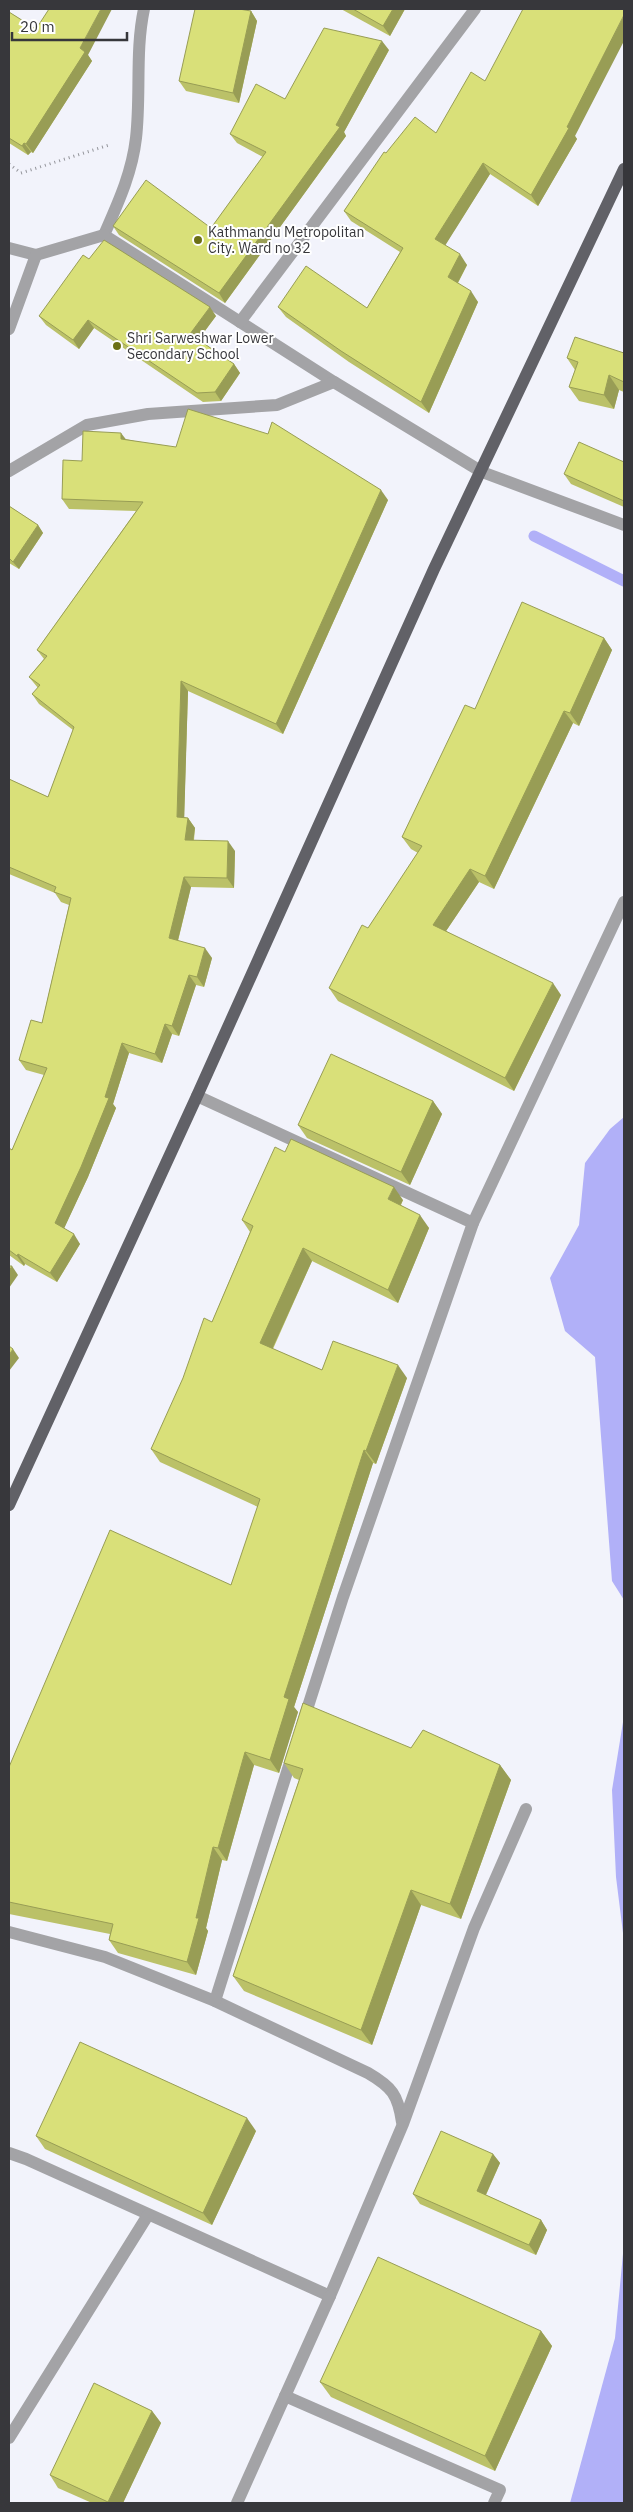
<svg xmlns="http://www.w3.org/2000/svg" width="633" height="2512" font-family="'IBM Plex Sans',sans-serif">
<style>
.water{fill:#b1b0f8}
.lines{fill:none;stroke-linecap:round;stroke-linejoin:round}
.stream{stroke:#b1b0f8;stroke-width:11}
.path{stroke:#94959b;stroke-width:3;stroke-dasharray:1 4;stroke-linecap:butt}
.service{stroke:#a3a3a6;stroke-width:12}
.minor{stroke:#a3a3a6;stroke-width:12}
.primary{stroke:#616167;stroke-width:12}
.wall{fill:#bbc168}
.shaded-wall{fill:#989d55}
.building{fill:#d9e079;stroke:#989d55}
.poi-dot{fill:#6c7015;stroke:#fff;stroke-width:2}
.labels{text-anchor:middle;stroke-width:4;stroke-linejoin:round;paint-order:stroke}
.poi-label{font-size:14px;fill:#37373b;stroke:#fff;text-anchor:start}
</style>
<rect width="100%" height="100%" fill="#f2f3fb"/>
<g class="water">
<polygon points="624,1117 624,1600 612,1581 595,1357 565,1331 550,1278 579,1225 585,1163 610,1129"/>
<polygon points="624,1685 624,1941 616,1877 612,1790 623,1722"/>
<polygon points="624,2243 624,2503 570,2503 615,2338"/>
</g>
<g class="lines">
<polyline class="stream" points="534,536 624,581"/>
<polyline class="path" points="9,164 21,173 109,145"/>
<g class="service">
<polyline points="482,472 624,525"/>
<path d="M9 1932 105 1957 215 2001 368 2073C392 2087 398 2095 402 2122"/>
<polyline points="9,2153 26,2159 330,2296 403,2124 474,1928 526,1809"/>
<polyline points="285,2396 500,2490 494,2503"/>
<polyline points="9,2438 148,2215"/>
<polyline points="237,2503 330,2296"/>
</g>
<g class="minor">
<path d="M144 9C135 51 141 95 136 138 132 173 118 203 104 235L334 382 482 472"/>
<polyline points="9,248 36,255 104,235"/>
<polyline points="240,322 475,9"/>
<polyline points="9,329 36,255"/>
<polyline points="9,471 87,425 148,414 277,405 334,382"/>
<polyline points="197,1096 473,1223"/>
<polyline points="303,1722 343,1597 473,1223 624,902"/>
<polyline points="215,2001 293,1753"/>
</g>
<polyline class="primary" points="9,1505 197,1096 434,569 624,169"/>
</g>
<g class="wall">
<polygon points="341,9 405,9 390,36"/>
<polygon points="251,11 257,21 239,103 186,91 179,81"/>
<polygon points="9,12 36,29 88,55 92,61 33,153 31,152 28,155 9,143"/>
<polygon points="389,50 344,132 346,136 225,303 119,235 113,226 211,228 263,157 237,143 230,134 285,99"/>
<polygon points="436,133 575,136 577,139 538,206 490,174 445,245 467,265 458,283 478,302 429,413 349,362 286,317 278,307 367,308 400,252 351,221 344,211 386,153"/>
<polygon points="89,259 216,316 198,340 234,364 240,373 221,401 203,402 94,328 79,349 46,325 39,316"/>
<polygon points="624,353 624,392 619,390 614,409 579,401 569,387 575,370 567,358"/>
<polygon points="126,439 388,500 283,734 188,691 184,817 188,818 195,828 194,840 235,851 234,888 191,887 178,941 212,958 204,987 196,985 179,1036 172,1034 162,1063 129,1053 113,1104 116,1108 88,1177 64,1228 80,1244 57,1282 25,1264 24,1266 9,1255 9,1148 12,1150 44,1075 26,1070 19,1060 42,1023 69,905 61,902 55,893 9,874 9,779 48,797 73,730 39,704 32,694 38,688 29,677 44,659 37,650 136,511 69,509 62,499 82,461"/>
<polygon points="624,462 624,507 571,484 564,474"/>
<polygon points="9,506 38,525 43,533 19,569 9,563"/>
<polygon points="604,638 612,650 579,726 573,723 494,889 479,882 446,931 561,995 514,1091 338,1001 329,988 368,928 418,853 411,849 402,837 475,709"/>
<polygon points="433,1101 442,1114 410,1185 307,1138 298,1125"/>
<polygon points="403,1200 401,1205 429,1228 398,1303 312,1261 273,1349 322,1370 407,1378 376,1464 373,1463 294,1707 298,1712 279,1773 254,1765 227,1861 222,1860 206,1928 208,1931 196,1975 118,1953 109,1940 110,1934 9,1914 9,1767 231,1585 258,1507 160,1462 151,1449 212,1322 250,1232 242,1220"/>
<polygon points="411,1748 500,1765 511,1780 461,1919 421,1905 372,2045 244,1991 233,1976 299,1780 294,1778 284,1763"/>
<polygon points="256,2131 212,2225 45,2149 36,2136"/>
<polygon points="493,2154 500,2163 486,2195 541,2220 547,2230 536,2255 420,2204 413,2194"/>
<polygon points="541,2331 552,2346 495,2471 331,2397 320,2382"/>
<polygon points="152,2411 161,2423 123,2503 92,2503 58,2488 50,2475"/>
</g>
<g class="shaded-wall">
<polygon points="101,9 112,9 88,55 92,61 33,153 26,144 80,48"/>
<polygon points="393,9 405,9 390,36 383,26"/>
<polygon points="251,11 257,21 239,103 233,93"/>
<polygon points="624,15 624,41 575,136 577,139 538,206 531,195"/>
<polygon points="382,41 389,50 344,132 346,136 225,303 219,293 336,125"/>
<polygon points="24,143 31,152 28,155 22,146"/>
<polygon points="483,163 490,174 443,249 435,239"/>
<polygon points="460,254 467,265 455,288 448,277"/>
<polygon points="471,291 478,302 429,413 421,402"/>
<polygon points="210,307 216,316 196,343 190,334"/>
<polygon points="88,320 94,328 79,349 73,340"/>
<polygon points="234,364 240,373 221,401 215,392"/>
<polygon points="609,375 619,390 614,409 604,395"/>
<polygon points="121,433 128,442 121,439"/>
<polygon points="381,490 388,500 283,734 276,724"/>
<polygon points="38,525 43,533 19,569 13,562"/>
<polygon points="604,638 612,650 579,726 570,713"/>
<polygon points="181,681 188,691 184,826 177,817"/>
<polygon points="564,711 573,723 494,889 485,876"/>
<polygon points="188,818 195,828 192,850 185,840"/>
<polygon points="228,841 235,851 234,888 227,878"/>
<polygon points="470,869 479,882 442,937 433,925"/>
<polygon points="184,877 191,887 176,948 169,938"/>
<polygon points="205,948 212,958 204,987 197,977"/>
<polygon points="189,975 196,985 179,1036 172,1026"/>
<polygon points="553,983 561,995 514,1091 505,1078"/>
<polygon points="165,1024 172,1034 162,1063 155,1054"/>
<polygon points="122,1043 129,1053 113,1104 116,1108 88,1177 62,1233 55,1223 105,1097"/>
<polygon points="433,1101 442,1114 410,1185 401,1172"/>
<polygon points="394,1187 403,1200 397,1212 388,1199"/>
<polygon points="420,1215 429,1228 398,1303 388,1290"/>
<polygon points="74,1234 80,1244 57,1282 50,1273"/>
<polygon points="303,1248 312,1261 269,1356 260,1343"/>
<polygon points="18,1254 25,1264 24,1266 17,1256"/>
<polygon points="12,1266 18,1275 9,1288 9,1271"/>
<polygon points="13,1349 19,1358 9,1371 9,1355"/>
<polygon points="398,1365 407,1378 376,1464 366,1451"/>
<polygon points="364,1450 373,1463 294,1707 298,1712 279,1773 270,1760 284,1697"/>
<polygon points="245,1752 254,1765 227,1861 218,1848"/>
<polygon points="500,1765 511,1780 461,1919 450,1904"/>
<polygon points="213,1847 222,1860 206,1928 208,1931 196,1975 187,1962 196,1918"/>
<polygon points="411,1890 421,1905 372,2045 361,2030"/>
<polygon points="247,2118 256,2131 212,2225 203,2213"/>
<polygon points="493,2154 500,2163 483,2201 477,2191"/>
<polygon points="541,2220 547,2230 536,2255 529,2245"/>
<polygon points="541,2331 552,2346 495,2471 485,2456"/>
<polygon points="152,2411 161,2423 123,2503 109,2503 108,2502"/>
</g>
<g class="building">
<polygon points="49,9 101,9 80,48 85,52 26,144 24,143 22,146 9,138 9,12 36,29"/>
<polygon points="195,9 239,9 251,11 233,93 179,81"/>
<polygon points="353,9 393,9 383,26"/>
<polygon points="523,9 624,9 624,15 567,127 569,128 531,195 483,163 435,239 460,254 448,277 471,291 421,402 341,351 278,307 306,266 367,308 403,248 344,211 384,152 386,153 415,117 436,133 471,72 485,81"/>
<polygon points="324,28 382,41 336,125 340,127 219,293 113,226 146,180 211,228 266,152 230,134 256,84 285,99"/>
<polygon points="104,240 210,307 190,334 234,364 215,392 197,393 88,320 73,340 39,316 83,255 89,259"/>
<polygon points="575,337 624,353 624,382 609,375 604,395 569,387 578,362 567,358"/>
<polygon points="188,409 268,434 272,422 381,490 276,724 181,681 177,817 188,818 185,840 228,841 227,878 184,877 169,938 205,948 197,977 189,975 172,1026 165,1024 155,1054 122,1043 105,1097 109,1098 81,1167 55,1223 74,1234 50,1273 18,1254 17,1256 9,1250 9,1148 12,1150 47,1068 19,1060 31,1020 42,1023 71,898 54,892 56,887 9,867 9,779 48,797 74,727 32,694 40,685 29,677 47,656 37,650 143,502 62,499 63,460 82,461 83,431 121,433 121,439 176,447"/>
<polygon points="579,442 624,462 624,501 564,474"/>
<polygon points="9,506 38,525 13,562 9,558"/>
<polygon points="522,602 604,638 570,713 564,711 485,876 470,869 433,925 553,983 505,1078 329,988 362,925 368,928 422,846 402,837 465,705 475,709"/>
<polygon points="331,1054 433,1101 401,1172 298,1125"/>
<polygon points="291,1139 394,1187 388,1199 420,1215 388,1290 303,1248 260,1343 322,1370 333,1341 398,1365 366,1451 364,1450 284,1697 289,1699 270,1760 245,1752 218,1848 213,1847 196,1918 199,1918 187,1962 109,1940 113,1924 9,1902 9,1767 110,1530 231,1585 260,1499 151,1449 183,1378 204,1318 212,1322 253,1226 242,1220 275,1147 285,1152"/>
<polygon points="9,1266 12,1266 9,1271"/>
<polygon points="9,1346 13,1349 9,1355"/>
<polygon points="303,1703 411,1748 423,1730 500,1765 450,1904 411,1890 361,2030 233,1976 303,1769 284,1763"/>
<polygon points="80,2042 247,2118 203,2213 36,2136"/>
<polygon points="441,2131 493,2154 477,2191 541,2220 529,2245 413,2194"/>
<polygon points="378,2257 541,2331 485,2456 320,2382"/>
<polygon points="94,2383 152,2411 108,2502 50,2475"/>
</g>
<g class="poi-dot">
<circle cx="198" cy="240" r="5"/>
<circle cx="117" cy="346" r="5"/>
</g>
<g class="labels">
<g class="poi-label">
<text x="208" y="237">Kathmandu Metropolitan<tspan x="208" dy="16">City. Ward no 32</tspan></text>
<text x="127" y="343">Shri Sarweshwar Lower<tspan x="127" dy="16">Secondary School</tspan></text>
</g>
</g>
<rect width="633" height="2512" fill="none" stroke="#37373b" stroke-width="20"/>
<path d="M12 32v8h115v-8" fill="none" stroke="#37373b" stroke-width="2.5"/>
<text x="20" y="32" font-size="15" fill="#37373b" stroke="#ffffff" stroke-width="4" paint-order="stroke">20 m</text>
</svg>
